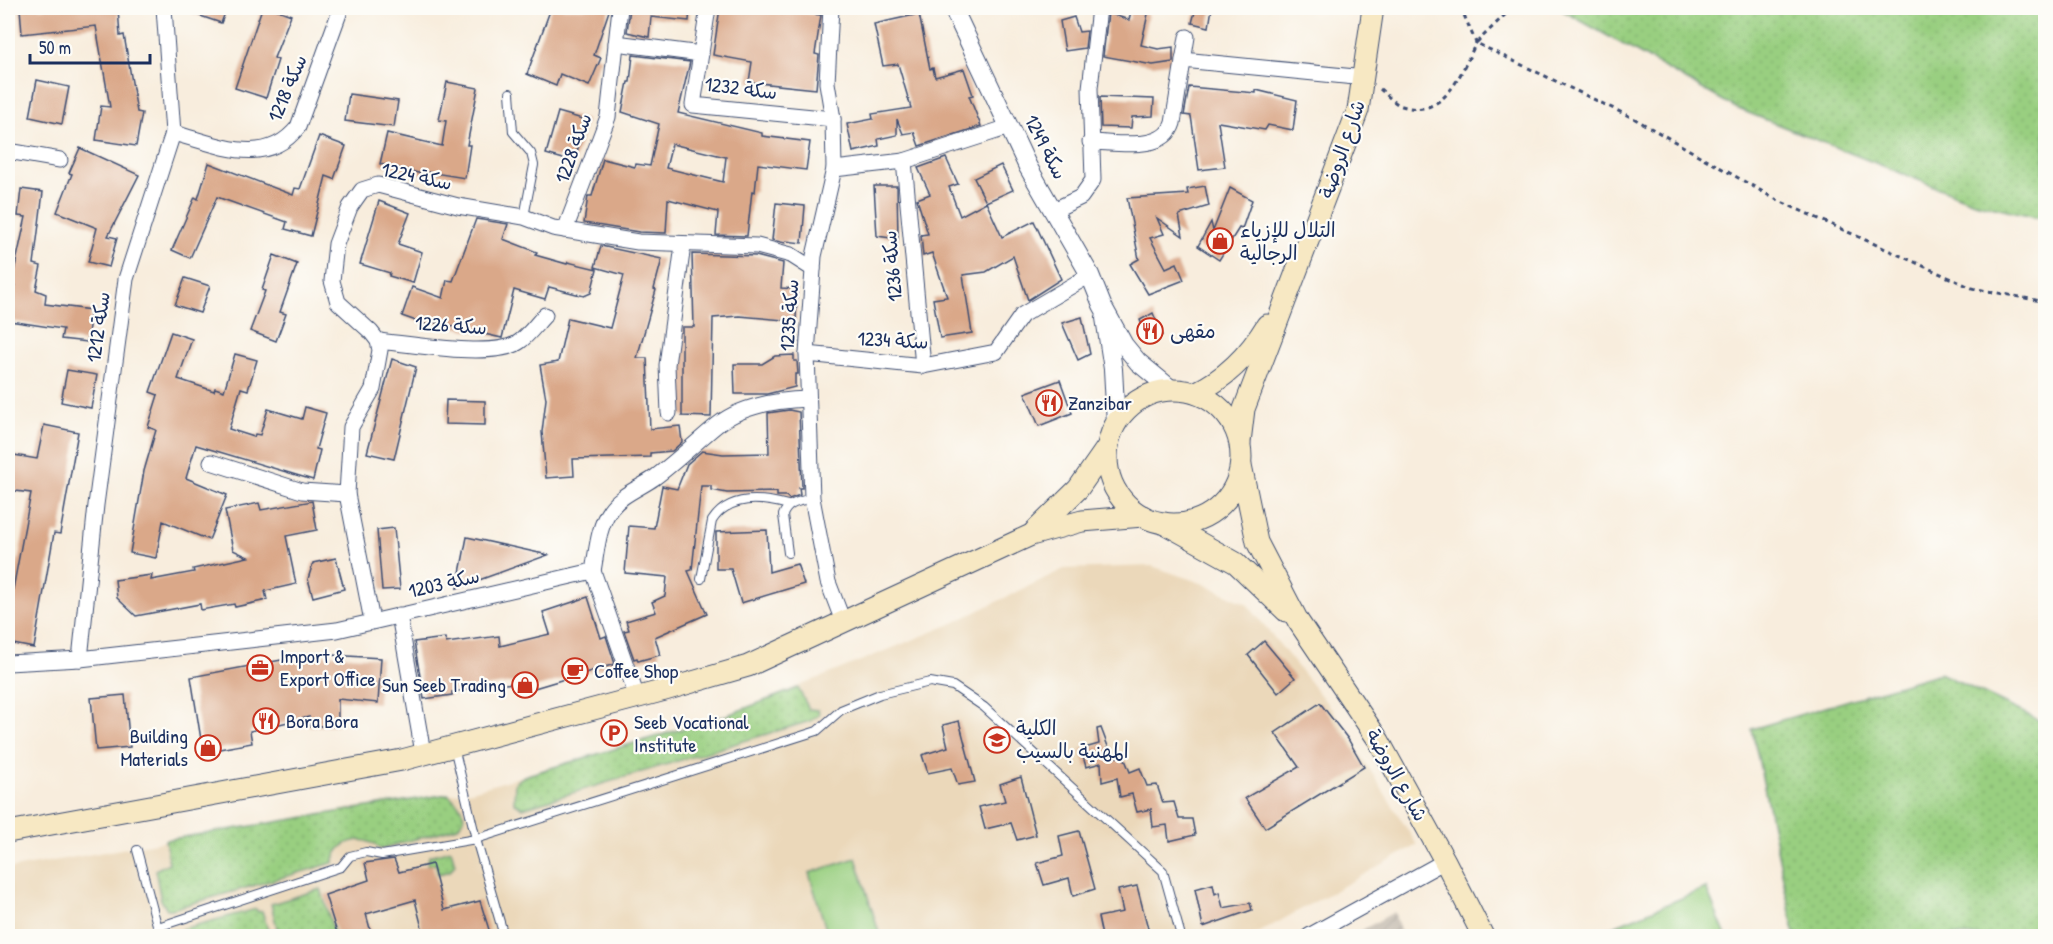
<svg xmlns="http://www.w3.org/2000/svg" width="2053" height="944" font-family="'Patrick Hand','Playpen Sans Arabic',sans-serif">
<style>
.built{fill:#ebd8ba}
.industrial{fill:url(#industrial-furrows)}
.grass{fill:url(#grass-dots);stroke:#5a7f6f;stroke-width:1.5}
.green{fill:#99cf80;stroke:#5a7f6f;stroke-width:1.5}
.building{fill:#daa889;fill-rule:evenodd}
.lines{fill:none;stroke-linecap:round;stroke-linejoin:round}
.service-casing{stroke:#3c4c71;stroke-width:10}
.minor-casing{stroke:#3c4c71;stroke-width:17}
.tertiary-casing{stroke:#3c4c71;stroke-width:20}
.secondary-casing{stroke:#3c4c71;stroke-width:23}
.path{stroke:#3c4c71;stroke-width:3;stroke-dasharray:4.5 4.5;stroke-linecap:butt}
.service{stroke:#fff;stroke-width:8}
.minor{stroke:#fff;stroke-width:15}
.tertiary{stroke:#fff;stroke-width:18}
.secondary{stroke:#f7e8c3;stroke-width:21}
.labels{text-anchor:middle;stroke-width:4.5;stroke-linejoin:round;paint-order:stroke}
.street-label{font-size:20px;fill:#1b2f5e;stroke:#fdfcf7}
.poi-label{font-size:20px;fill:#1b2f5e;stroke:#fdfcf7;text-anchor:start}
</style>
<defs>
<pattern id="industrial-furrows" width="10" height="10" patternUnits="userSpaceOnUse" patternTransform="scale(1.5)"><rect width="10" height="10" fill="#cbc3b8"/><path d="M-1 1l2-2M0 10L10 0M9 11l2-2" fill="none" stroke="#aea8a1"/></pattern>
<pattern id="grass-dots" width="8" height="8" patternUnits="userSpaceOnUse" patternTransform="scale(1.5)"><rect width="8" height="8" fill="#99cf80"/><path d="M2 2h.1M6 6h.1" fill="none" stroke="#83b271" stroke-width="1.8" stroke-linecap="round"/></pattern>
</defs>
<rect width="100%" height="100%" fill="#fdfcf7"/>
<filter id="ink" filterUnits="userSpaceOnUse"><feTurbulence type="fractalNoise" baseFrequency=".0167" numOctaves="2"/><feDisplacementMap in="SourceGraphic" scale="12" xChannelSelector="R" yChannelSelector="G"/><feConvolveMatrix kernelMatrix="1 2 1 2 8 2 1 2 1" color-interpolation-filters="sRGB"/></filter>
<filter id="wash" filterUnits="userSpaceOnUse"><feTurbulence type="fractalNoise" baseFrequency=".008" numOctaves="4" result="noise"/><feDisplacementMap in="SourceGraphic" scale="24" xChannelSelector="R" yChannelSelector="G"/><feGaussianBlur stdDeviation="1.35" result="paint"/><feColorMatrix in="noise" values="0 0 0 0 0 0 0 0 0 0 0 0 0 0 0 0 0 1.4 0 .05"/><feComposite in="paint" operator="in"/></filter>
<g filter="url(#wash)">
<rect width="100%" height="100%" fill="#f8eddd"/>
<polygon class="built" points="1152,566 1204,584 1247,604 1334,712 1417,845 1253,936 8,936 8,869 348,809 472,791 725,716 949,625 1064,569"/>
<polygon class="industrial" points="1394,912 1402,936 1352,936"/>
<g class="grass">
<polygon points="1558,8 2045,8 2045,219 1974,202 1736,108"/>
<polygon points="1940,673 2045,723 2045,936 1795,936 1752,729"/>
<polygon points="798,688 809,709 818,710 819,715 810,721 523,808 514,802 515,783 524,776 725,716"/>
<path d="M448 794 462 808 464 818 458 827 380 849C363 833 338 840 333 863L172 909H167L161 900 155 870 169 863 165 840Z"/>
<polygon points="451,850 455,864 450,871 438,874 436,864 427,865 429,856"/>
<polygon points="321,889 335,936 279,936 271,904"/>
<polygon points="256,909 258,912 262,911 270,936 175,936 182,929"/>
</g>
<g class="green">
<polygon points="856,858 880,936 828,936 809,873"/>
<polygon points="1706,888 1726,936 1590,936"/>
</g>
<g id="blocks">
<g class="building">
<polygon points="20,8 118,8 120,36 124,35 137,112 142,113 136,146 96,140 101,106 110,107 96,26 22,34"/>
<polygon points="183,8 227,8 221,23 183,10"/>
<polygon points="262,8 273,8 291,15 274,58 278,60 266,98 235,88"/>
<polygon points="551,8 610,8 594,55 601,58 589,86 560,74 556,86 527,74"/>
<polygon points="630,8 690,8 689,21 651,17 649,37 627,32"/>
<polygon points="720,8 759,8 821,15 815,54 819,55 816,89 749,82 752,62 713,55"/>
<polygon points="1196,8 1212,8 1209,27 1192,23"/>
<polygon points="1131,11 1148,14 1141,45 1158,49 1173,47 1173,62 1153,65 1103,56 1108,13 1129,20"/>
<polygon points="919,14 930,69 933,68 935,77 964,69 973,95 969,96 981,126 919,146 914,132 903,134 897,119 897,135 878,139 879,146 853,152 847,124 873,119 872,114 911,108 898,64 883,66 874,24"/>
<polygon points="1074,17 1079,32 1087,31 1085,48 1065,51 1060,21"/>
<path d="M633 55 690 62 678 113 762 133V136L810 142 806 170 758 164 755 192 752 191 747 236 716 235 718 212 668 199 666 233 639 232 584 223 588 196H592L603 159 635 167 636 164 650 166 659 124 622 112 628 82H630ZM672 144 726 157 723 182 666 168Z"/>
<polygon points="37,80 69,87 62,124 30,117"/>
<polygon points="447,82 478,88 467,145 470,145 465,178 428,172 427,175 380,164 387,133 442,146 446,121 439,120"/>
<polygon points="1189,87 1256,93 1256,90 1297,100 1293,130 1268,125 1265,130 1218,122 1225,167 1199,170 1191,116 1184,115"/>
<polygon points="349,94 398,101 394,127 345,121"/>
<polygon points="1100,97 1154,99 1153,116 1132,117 1131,128 1101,127"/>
<polygon points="558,112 586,120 574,162 546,154"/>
<polygon points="319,136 346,146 334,179 326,176 311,236 285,229 287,222 217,197 190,258 172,250 195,197 198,199 209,163 293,195 295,188 300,189"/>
<polygon points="80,148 139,175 108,236 117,238 109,267 88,262 97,228 57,212 72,174 69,173"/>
<polygon points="946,158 958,184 949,187 960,216 986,202 1002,237 1034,221 1061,279 1028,300 1013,256 986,272 963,275 972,333 940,338 933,299 947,297 932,253 923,256 921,235 928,234 917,199 930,194 918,168"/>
<polygon points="1001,165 1013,190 986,202 974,178"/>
<polygon points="874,186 897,186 898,239 877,236"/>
<polygon points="1205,186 1209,206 1179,215 1183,236 1157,218 1164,234 1150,238 1166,268 1177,263 1184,280 1148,294 1130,264 1139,259 1127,198 1188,194 1187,189"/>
<polygon points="1230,188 1252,200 1242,229 1239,228 1219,260 1198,246 1211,222 1213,231"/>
<polygon points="21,189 43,192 34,264 41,266 36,290 46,294 45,304 91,310 87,342 61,339 63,329 10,321 15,286 11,285 26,217 18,216"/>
<polygon points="379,201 410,213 398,244 422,252 413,283 389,276 390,273 360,264"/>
<polygon points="776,203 805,206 802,243 786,241 785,243 772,240"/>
<polygon points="476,219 508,224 503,239 537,252 535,255 567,264 568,262 597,269 591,293 584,296 549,287 545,299 514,290 502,338 432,322 430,326 402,316 412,287 443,298 447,280 453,281"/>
<polygon points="601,246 662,259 654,289 656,290 637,358 647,358 650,429 680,426 682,442 672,451 650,453 650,457 573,459 574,476 546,478 542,432 546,399 540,365 558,362 568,318 610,328 624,275 595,267"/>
<polygon points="692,254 756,256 783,263 781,288 797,289 796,321 739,316 713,318 711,417 682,416 682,327 694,327"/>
<polygon points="274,255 297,264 280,312 286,314 276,341 250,331 265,291 262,290"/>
<polygon points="185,278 210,286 200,313 175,305"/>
<polygon points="1153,313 1162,335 1149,341 1140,320"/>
<polygon points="1082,317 1090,354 1078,360 1062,323"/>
<polygon points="171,332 192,339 178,379 214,391 215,388 224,391 235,354 257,360 248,390 241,388 229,429 254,437 255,434 260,435 268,409 302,419 305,407 326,413 316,449 320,450 313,480 196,445 186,478 227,495 209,540 163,521 156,558 130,553 144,471 156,430 148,427 158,395 150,392"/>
<polygon points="794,355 794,361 797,361 798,374 795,374 795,387 767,394 735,394 734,364 762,364 775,356"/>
<polygon points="392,359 416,367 394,459 367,453"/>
<polygon points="67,370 97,375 91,408 61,402"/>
<polygon points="1060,380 1072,413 1039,426 1025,393"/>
<polygon points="446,400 485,401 485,425 445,424"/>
<polygon points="789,410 799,412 802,488 799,488 800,495 789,499 786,496 777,496 777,492 727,493 711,490 711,486 701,486 692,570 688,571 707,614 655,637 660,655 638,661 637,658 634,659 624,631 629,630 626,621 656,612 652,602 665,596 667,577 625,573 629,526 654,528 662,486 677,489 687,464 702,451 723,454 769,453 768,413"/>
<polygon points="44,425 78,432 60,534 54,533 34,648 8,643 8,616 31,493 8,490 8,454 37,459"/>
<polygon points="312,501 317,530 286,536 296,584 265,591 267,600 235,607 234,604 201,610 200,604 136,616 117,598 115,580 152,575 151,580 194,572 193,569 248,557 233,550 225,510 259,503 261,510"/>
<polygon points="394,528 400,589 382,590 377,530"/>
<polygon points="767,530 769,572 797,564 804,584 741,603 731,569 716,569 716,532"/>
<polygon points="467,537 548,555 457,588"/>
<polygon points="336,558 344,589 313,597 308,579 313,563"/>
<polygon points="588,597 601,638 606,636 615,664 521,692 519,682 452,692 452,695 424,699 414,642 445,638 446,643 499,636 500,646 550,634 543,612"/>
<polygon points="1264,641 1295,678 1278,693 1248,655"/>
<polygon points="313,654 381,658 378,703 338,699 338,726 309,726 309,717 250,731 252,743 203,752 191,677"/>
<polygon points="125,695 130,747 96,750 91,698"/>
<polygon points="1320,703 1348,739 1364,767 1265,828 1245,798 1299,767 1275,733"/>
<polygon points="959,721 975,782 958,785 952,768 928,773 922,755 948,747 943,725"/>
<polygon points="1101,728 1112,757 1124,757 1130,772 1140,768 1147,786 1157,785 1163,803 1174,802 1179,819 1192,819 1195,835 1169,841 1167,825 1153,827 1151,809 1137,812 1132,794 1120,797 1117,778 1102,782 1101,763 1086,767 1081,749 1099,744 1097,729"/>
<polygon points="1021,777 1036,835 1017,840 1011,823 985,829 979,807 1005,801 1000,784"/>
<polygon points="1079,831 1095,889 1073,896 1069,878 1044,885 1037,863 1063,856 1059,836"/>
<polygon points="394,859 399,872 432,864 444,910 480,901 491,936 424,936 415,900 366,914 372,936 338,936 325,895 369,880 365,863"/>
<polygon points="1213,884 1215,894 1219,892 1223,908 1250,903 1252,910 1203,927 1195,889"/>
<polygon points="1137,886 1150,936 1102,936 1098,917 1123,912 1118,890"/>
</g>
</g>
</g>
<g filter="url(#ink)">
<use href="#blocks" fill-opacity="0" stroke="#3c4c71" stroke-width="1.5"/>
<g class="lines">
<g class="service-casing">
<g id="service">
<polyline points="510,93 513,132 531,153 534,165 524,217"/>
<path d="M788 553 783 515C788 502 799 502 812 498"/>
<path d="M701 579 712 521C729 494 762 498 788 505"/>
<polyline points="454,747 476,839 817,731 841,710 880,694 930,682 953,686 984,707 1163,871 1181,936"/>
<polyline points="137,850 160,936"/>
<polyline points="158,927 341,867 350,856 366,852 382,855 476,839 504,936"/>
</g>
</g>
<g class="minor-casing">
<g id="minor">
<polyline points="708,8 693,105 833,119"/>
<polyline points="831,8 827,83 833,119 834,169 814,256 807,354 812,498 828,582 844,624"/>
<polyline points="616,43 701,54"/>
<polyline points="1183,60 1365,78"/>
<path d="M173 133C217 144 265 169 298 127L341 8"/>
<path d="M1090 142C1114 142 1164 153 1173 123L1187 37"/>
<polyline points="8,151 60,160"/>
<polyline points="904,161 923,366"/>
<polyline points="834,169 904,161 1009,127"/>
<polyline points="1054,210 1081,197 1093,180 1090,88 1099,8"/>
<polyline points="565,230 608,117 620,8"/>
<path d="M378 341C410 344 495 359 519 342 529 335 537 323 545 315"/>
<polyline points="807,354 923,366 996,352 1022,315 1090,275"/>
<polyline points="669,413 667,365 683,245"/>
<polyline points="211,462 302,491 347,494"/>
<polyline points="593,571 637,697"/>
<polyline points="399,615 423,753"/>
<polyline points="372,621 347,494 351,427 373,389 380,350 378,341 371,332 338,302 332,281 336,244 350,207 362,190 378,185 458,206 524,217 553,228 638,242 757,246 791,255 813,269"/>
<polyline points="80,659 96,505 126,279 173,133 164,8"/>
<path d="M8 663 80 659 337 630 593 571C597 550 598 527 610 510 620 495 640 488 654 478 677 461 696 442 717 425 742 405 779 400 808 399"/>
<polyline points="1309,936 1445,861"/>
</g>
</g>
<g class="tertiary-casing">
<g id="tertiary">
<polyline points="953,8 1028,167 1090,275 1102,305 1124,345 1138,362 1172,390"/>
<polyline points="1105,318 1113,369 1116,424"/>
</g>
</g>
<g class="secondary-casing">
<g id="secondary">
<circle cx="1174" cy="457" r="67"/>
<path d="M1195 393C1227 378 1249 355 1267 325"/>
<polyline points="1240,442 1244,409 1358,110 1373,8"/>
<polyline points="1241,465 1257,542 1298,621 1379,741 1445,861 1483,936"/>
<polyline points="1164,523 1236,563 1286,611"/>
<polyline points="1035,531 1078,489 1108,446"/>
<polyline points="8,832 402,760 665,690 748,666 1031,535 1082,521 1143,516"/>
</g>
</g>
<g class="path">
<polyline points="1512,8 1476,43 1635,119 1777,200 1972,288 2046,302"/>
<path d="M1380 89C1386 94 1395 104 1402 106 1446 120 1461 72 1476 43L1461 8"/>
</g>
<use href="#service" class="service"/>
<use href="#minor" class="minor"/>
<use href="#tertiary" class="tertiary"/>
<use href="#secondary" class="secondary"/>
</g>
</g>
<defs>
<g id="shop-ring" transform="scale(1.35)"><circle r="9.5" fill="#fdfcf7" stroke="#c8321e" stroke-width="1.5"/><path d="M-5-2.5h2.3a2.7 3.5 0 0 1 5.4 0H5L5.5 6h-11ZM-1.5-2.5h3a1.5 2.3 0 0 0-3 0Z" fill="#c8321e"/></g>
<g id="restaurant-ring" transform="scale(1.35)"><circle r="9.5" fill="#fdfcf7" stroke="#c8321e" stroke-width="1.5"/><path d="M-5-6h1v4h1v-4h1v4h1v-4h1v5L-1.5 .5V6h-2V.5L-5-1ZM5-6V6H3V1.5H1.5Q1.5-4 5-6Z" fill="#c8321e"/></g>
<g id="office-ring" transform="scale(1.35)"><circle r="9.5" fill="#fdfcf7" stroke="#c8321e" stroke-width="1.5"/><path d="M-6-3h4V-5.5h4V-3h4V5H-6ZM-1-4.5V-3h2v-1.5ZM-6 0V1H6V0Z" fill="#c8321e"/></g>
<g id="cafe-ring" transform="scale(1.35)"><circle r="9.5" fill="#fdfcf7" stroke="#c8321e" stroke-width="1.5"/><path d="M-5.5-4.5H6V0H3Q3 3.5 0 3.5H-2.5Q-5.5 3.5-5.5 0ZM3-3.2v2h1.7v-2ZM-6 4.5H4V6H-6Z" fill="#c8321e"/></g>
<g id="parking-ring" transform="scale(1.35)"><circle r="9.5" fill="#fdfcf7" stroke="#c8321e" stroke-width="1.5"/><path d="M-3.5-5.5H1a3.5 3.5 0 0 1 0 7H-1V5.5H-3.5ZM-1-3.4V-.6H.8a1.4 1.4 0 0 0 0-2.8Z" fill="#c8321e"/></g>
<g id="university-ring" transform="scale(1.35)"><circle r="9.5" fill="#fdfcf7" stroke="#c8321e" stroke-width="1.5"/><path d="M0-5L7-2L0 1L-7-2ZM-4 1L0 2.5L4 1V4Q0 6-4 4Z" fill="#c8321e"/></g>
</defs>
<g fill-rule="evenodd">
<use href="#shop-ring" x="1220" y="241"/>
<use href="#restaurant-ring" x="1150" y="331"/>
<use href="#restaurant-ring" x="1049" y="403"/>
<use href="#office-ring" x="260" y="668"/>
<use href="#cafe-ring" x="575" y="671"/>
<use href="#shop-ring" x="525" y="685"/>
<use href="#restaurant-ring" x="266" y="721"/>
<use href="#parking-ring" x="614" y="733"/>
<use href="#university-ring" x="997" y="740"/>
<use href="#shop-ring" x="208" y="748"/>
</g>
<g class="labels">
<g class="street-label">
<text transform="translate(287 88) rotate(-67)" y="7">سكة 1218</text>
<text transform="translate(741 88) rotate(7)" y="7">سكة 1232</text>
<text transform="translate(1046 147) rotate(63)" y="7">سكة 1249</text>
<text transform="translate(573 148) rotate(-70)" y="7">سكة 1228</text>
<text transform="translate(1342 149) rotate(-71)" y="7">شارع الروضة</text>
<text transform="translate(417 176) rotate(12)" y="7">سكة 1224</text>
<text transform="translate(892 266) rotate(-95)" y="7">سكة 1236</text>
<text transform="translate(789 315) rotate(-86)" y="7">سكة 1235</text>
<text transform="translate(451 325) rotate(4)" y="7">سكة 1226</text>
<text transform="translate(98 327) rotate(-82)" y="7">سكة 1212</text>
<text transform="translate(893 340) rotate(3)" y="7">سكة 1234</text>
<text transform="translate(444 583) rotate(-13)" y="7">سكة 1203</text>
<text transform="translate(1397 775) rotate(60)" y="7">شارع الروضة</text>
</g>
<g class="poi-label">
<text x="1240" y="237">التلال للإزياء<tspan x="1240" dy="23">الرجالية</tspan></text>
<text x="1170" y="338">مقهى</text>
<text x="1068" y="410">Zanzibar</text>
<text x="280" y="663">Import &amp;<tspan x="280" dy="23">Export Office</tspan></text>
<text x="594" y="678">Coffee Shop</text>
<text x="506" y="692" text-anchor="end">Sun Seeb Trading</text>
<text x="286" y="728">Bora Bora</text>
<text x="634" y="729">Seeb Vocational<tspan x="634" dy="23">Institute</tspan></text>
<text x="1016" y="735">الكلية<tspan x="1016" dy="23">المهنية بالسيب</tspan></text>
<text x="188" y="743" text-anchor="end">Building<tspan x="188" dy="23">Materials</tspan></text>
</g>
</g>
<rect width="2053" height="944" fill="none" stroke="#fdfcf7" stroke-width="30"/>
<path d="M30 54v9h120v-9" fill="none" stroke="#1b2f5e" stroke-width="3"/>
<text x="39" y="54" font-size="18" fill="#1b2f5e" stroke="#fdfcf7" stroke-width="4.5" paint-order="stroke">50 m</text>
</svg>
